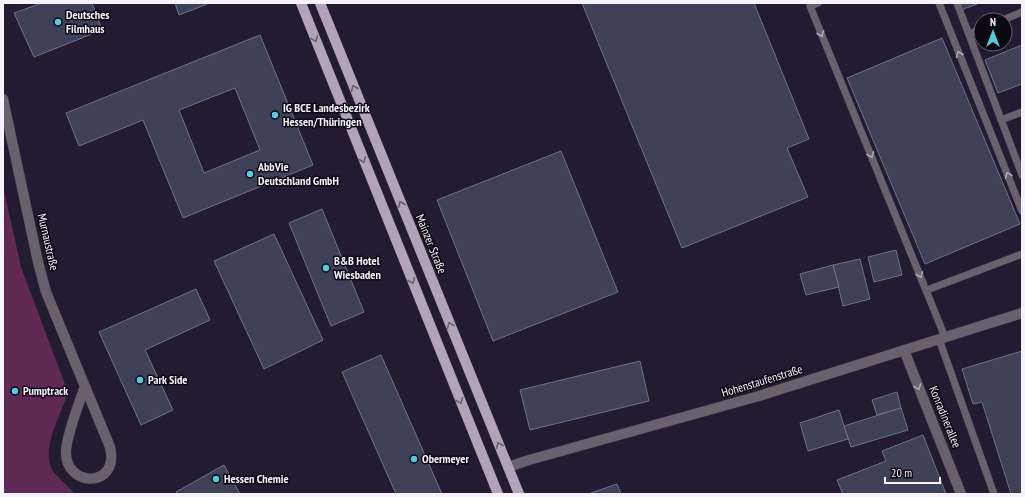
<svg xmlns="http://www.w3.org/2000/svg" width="1025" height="497" font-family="'PT Sans Narrow',sans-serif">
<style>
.green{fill:#5f2955}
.building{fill:#3f4159;stroke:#70728d;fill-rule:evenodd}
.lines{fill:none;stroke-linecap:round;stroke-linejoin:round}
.service-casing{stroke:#3b354a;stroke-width:8}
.minor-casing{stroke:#3b354a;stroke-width:11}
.primary-casing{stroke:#3b354a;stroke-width:11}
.service{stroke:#69616b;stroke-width:7}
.minor{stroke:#69616b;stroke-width:10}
.primary{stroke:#b3a3b8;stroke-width:10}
.oneway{stroke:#b0aab4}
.oneway2{stroke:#675d6d}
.poi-dot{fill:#54cadc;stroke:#0b0811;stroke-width:1.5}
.labels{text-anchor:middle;stroke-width:3;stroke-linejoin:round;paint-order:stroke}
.poi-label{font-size:12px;font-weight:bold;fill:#f6f2fe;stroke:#0b0811;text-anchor:start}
.street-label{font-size:12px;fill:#f6f2fe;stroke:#0b0811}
</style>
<rect width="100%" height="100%" fill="#221b31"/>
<path class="green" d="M3 186 21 267 66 387 67 396C60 416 40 451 53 471 59 479 68 486 75 494H3Z"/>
<g class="building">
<polygon points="42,3 92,3 102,30 34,57 14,13"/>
<polygon points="175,3 210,3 179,15"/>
<polygon points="582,3 754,3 809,139 787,148 808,197 682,248"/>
<polygon points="958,3 980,3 961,10"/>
<path d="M260 35 313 165 183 218 143 120 79 146 66 113ZM235 88 260 150 204 173 179 110Z"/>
<polygon points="942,38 1020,224 925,264 847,78"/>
<polygon points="1022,45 1022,84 998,93 985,60"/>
<polygon points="561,151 618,292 493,341 437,200"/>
<polygon points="322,209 364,312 331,326 289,223"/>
<polygon points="274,234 323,340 264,369 214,261"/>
<polygon points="896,250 902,275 874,282 868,257"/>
<polygon points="860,259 870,299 843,306 833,265"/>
<polygon points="833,265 839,287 806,295 800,274"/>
<polygon points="196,289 210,320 145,350 173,410 141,425 99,332"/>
<polygon points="1022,351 1022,494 1011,494 982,402 973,404 962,369"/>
<polygon points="381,355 442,494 396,494 342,372"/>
<polygon points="640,361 649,401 530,430 520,390"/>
<polygon points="897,392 901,408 877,415 872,400"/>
<polygon points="901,408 908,430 851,447 844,426"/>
<polygon points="839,410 848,439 808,451 800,423"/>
<polygon points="923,435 946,494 843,494 837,480 886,461 882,451"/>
<polygon points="224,465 240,494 177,494 176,492"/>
<polygon points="617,484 621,494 588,494"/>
</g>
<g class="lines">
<g class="service-casing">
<g id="service">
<polyline points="818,3 810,6 945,337"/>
<polyline points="939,3 1022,211"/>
<polyline points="957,3 1022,175"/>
<polyline points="1003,20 1022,12"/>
<polyline points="969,34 981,29"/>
<polyline points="1001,120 1022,112"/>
<polyline points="927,290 1022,254"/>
<polyline points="939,339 994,494"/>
</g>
</g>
<g class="minor-casing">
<g id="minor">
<path d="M3 99 38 262 46 292 110 447C120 490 64 487 66 451 67 433 79 404 85 386"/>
<polyline points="904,350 961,494"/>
<polyline points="508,467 529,460 759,396 1022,313"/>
</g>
</g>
<g class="primary-casing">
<g id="primary">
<polyline points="301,3 498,494"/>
<polyline points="320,3 519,494"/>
</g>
</g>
<use href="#service" class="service"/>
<use href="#minor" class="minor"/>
<use href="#primary" class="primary"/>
</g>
<defs><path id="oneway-chevron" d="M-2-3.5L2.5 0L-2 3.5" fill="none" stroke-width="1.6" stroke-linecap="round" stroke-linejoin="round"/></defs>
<g class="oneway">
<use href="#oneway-chevron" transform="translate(821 34) rotate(68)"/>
<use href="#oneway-chevron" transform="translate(959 54) rotate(-112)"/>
<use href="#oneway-chevron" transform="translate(871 155) rotate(68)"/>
<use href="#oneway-chevron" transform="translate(1008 175) rotate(-112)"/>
<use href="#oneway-chevron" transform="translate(920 275) rotate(67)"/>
<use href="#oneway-chevron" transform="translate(918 387) rotate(68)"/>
</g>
<g class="oneway2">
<use href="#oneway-chevron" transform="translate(315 39) rotate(68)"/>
<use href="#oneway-chevron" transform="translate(354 88) rotate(-112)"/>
<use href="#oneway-chevron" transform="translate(363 160) rotate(68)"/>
<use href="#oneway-chevron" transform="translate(401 204) rotate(-112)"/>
<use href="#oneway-chevron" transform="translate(412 281) rotate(68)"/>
<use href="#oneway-chevron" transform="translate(450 325) rotate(-112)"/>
<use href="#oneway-chevron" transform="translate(460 401) rotate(68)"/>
<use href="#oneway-chevron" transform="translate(499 445) rotate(-112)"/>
</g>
<g class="poi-dot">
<circle cx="58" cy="22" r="4"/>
<circle cx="275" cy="115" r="4"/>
<circle cx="250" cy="174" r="4"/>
<circle cx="326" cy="268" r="4"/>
<circle cx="140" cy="380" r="4"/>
<circle cx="15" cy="391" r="4"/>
<circle cx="414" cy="459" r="4"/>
<circle cx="216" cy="479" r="4"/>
</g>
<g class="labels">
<g class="poi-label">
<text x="66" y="19">Deutsches<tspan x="66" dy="14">Filmhaus</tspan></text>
<text x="283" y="112">IG BCE Landesbezirk<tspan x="283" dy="14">Hessen/Thüringen</tspan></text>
<text x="258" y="171">AbbVie<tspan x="258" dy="14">Deutschland GmbH</tspan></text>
<text x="334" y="265">B&amp;B Hotel<tspan x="334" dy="14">Wiesbaden</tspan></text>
<text x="148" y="384">Park Side</text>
<text x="23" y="395">Pumptrack</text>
<text x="422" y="463">Obermeyer</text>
<text x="224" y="483">Hessen Chemie</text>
</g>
<g class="street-label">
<text transform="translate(48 242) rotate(77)" y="4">Murnaustraße</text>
<text transform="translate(431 244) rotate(68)" y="4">Mainzer Straße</text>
<text transform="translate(762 381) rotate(-17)" y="4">Hohenstaufenstraße</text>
<text transform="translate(945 417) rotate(68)" y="4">Konradinerallee</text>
</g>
</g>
<rect width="1025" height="497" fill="none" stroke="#f6f2fe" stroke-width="8"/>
<g transform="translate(993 32)"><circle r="19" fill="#0b0811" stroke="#696670"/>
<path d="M0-3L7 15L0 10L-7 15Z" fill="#54cadc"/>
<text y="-6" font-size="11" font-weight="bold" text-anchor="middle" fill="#f6f2fe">N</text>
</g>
<path d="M885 477v6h55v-6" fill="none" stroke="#f6f2fe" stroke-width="2"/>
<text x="891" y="477" font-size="12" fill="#f6f2fe" stroke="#0b0811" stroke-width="3" paint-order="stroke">20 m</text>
</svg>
